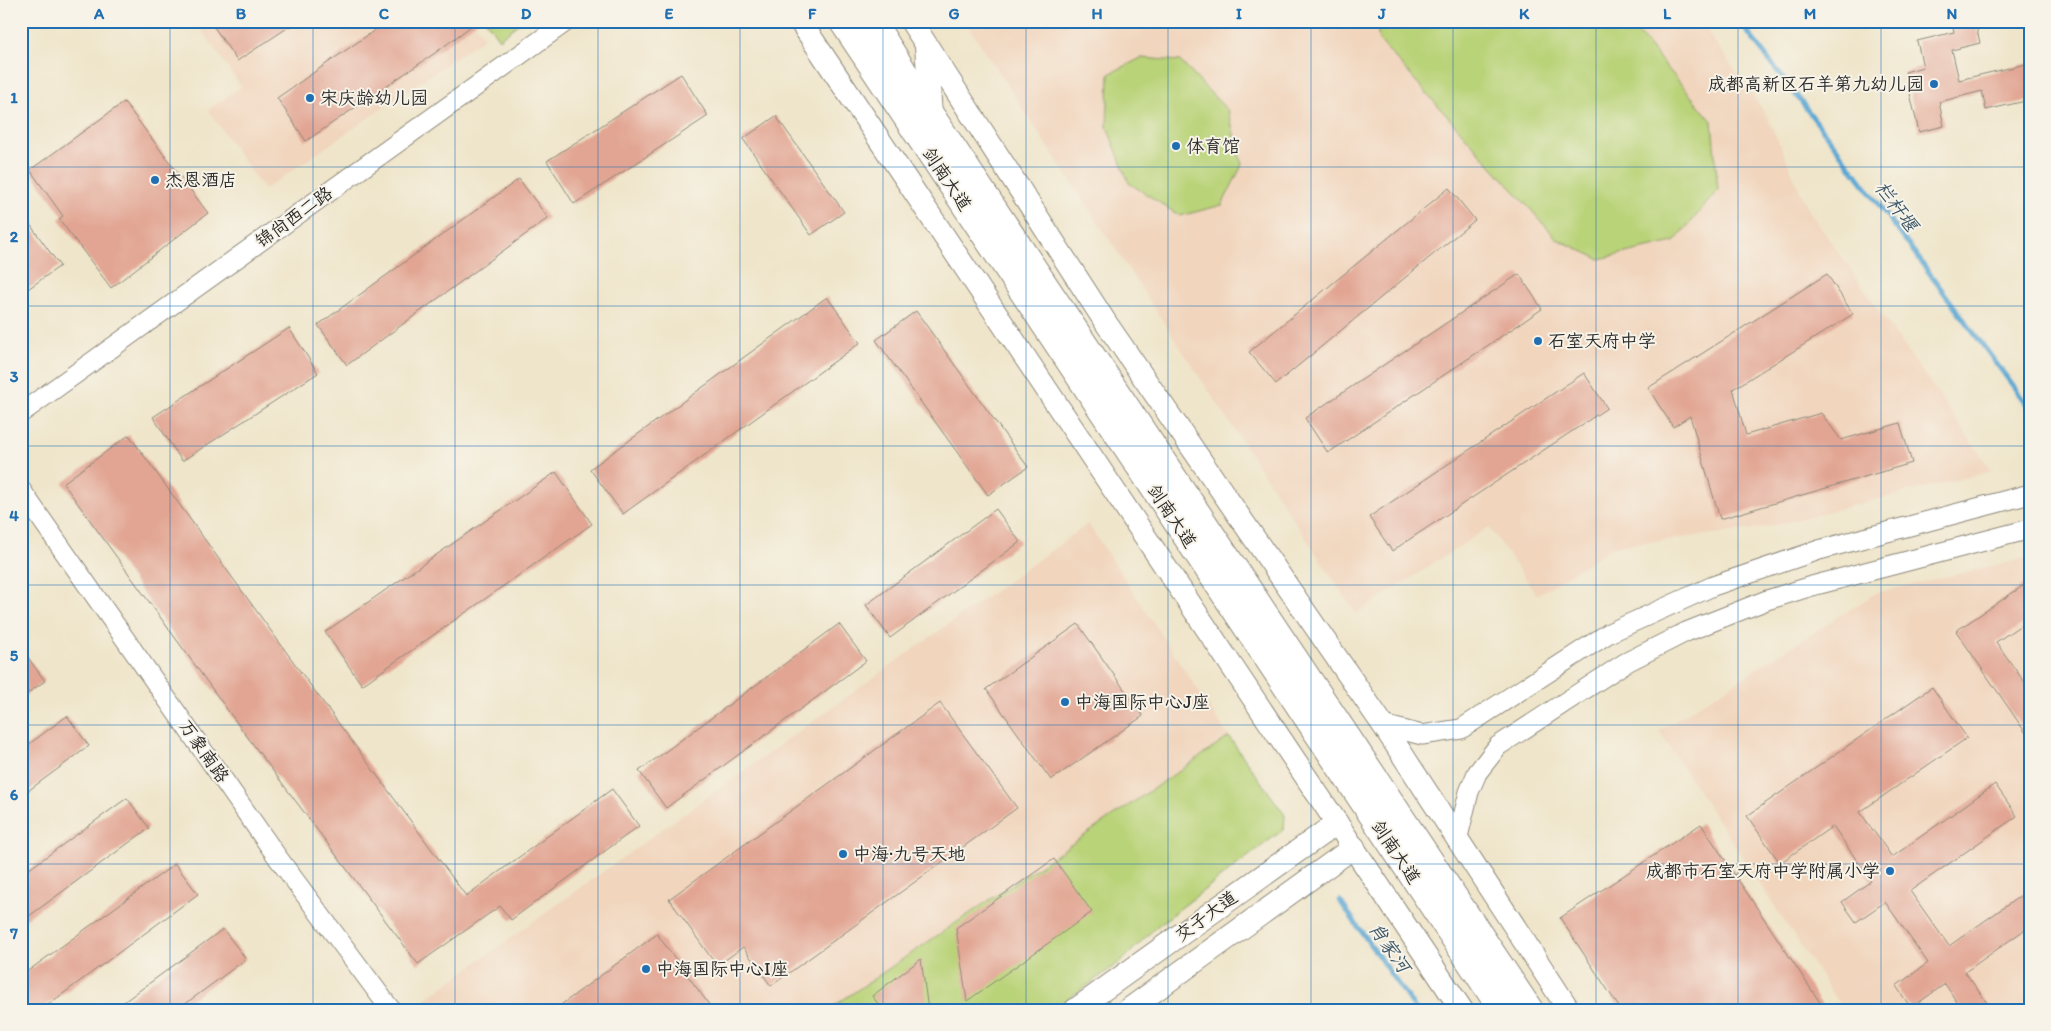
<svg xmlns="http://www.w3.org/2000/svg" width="2051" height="1031" font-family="Itim,'LXGW WenKai TC',sans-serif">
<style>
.built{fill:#f1d5bd}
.green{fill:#b9d378;stroke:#727f52}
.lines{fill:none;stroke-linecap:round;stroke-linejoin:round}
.stream{stroke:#5aa7d3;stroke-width:5}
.building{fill:#e2a593}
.minor-casing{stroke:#8d887a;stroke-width:21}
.major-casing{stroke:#8d887a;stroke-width:24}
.highway-casing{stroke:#8d887a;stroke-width:28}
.minor{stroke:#fff;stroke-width:19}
.major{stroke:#fff;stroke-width:22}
.highway{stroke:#fff;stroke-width:26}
.grid{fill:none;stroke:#1f6fb2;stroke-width:1;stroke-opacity:0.55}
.poi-dot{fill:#1f6fb2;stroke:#f7f3e8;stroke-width:2}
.labels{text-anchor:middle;stroke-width:4;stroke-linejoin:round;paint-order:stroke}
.poi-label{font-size:18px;fill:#2b2b2b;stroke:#f7f3e8;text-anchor:start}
.street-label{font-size:18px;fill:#2b2b2b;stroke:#f7f3e8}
.water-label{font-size:19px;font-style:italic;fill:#3b5666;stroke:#f7f3e8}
.neatline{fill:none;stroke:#1f6fb2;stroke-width:2}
.grid-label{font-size:16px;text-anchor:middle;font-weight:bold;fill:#1f6fb2}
</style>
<rect width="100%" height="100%" fill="#f7f3e8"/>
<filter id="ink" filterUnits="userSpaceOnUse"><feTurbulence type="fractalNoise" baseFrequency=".02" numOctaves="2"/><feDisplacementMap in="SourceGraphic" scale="10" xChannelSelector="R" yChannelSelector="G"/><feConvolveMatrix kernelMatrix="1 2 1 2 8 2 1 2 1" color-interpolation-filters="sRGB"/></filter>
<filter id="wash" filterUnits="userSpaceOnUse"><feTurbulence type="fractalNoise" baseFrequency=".0096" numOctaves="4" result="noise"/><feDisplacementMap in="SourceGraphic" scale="20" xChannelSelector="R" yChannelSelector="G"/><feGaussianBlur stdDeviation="1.12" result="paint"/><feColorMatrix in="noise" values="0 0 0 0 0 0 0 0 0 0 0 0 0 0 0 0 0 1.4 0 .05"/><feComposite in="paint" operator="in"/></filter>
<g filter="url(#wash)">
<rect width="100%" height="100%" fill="#efe5ca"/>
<g class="built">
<polygon points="196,21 473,21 484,38 264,190 208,110 241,87"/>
<polygon points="965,21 1700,21 1767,116 1809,211 1992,471 1763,528 1614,546 1537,595 1489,527 1356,614"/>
<polygon points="1088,524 1229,737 828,1010 415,1010 430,996"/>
<polygon points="2030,557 2030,1010 1843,1010 1659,731 1876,593"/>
</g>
<g class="green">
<polygon points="486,21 522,21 499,39"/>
<polygon points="1376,21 1628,21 1712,121 1718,190 1674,242 1599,259 1557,239 1379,40"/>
<polygon points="1141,58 1180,61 1228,111 1242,165 1222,205 1180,216 1129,183 1107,127 1109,74"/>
<polygon points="1229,737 1285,815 1284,829 1156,927 1123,960 1052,1010 828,1010"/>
</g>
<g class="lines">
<g class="stream">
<polyline points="1739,21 1848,163 2030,409"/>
<polyline points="1340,901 1416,1010"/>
</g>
</g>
<g id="blocks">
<g class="building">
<polygon points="210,21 298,21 237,61"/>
<polygon points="388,21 478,21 435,53 306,141 277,98"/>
<polygon points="1952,21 1975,21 1980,43 1952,50 1959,80 2030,63 2030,100 1986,110 1982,91 1939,102 1944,126 1919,132 1905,72 1923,67 1917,41 1954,32"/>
<polygon points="681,74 708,116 574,204 547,161"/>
<polygon points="124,102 208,213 111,288 59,219 63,216 30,170"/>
<polygon points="776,116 844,212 811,235 743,139"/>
<polygon points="519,179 548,218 347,365 318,325"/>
<polygon points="1449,188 1475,220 1276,384 1249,352"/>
<polygon points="21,212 60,266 21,294"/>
<polygon points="1519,274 1542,309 1328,453 1305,418"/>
<polygon points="1827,274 1853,314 1733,389 1746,435 1821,413 1841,440 1900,423 1912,463 1720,519 1690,416 1673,427 1648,388"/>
<polygon points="827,297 860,343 623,514 590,469"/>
<polygon points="916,311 1028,467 988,495 876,340"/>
<polygon points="289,328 318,373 182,461 153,417"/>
<polygon points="1584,373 1607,408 1392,551 1369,517"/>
<polygon points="129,435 300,671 466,896 612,789 639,826 511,920 500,906 418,964 234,719 63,483"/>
<polygon points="556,472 592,524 362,685 325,632"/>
<polygon points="996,509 1020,542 890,638 866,605"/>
<polygon points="2030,581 2030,619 1996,642 2030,690 2030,739 1956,631"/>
<polygon points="839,624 866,661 666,808 639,771"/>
<polygon points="1078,624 1143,716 1051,780 986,689"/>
<polygon points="21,648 45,681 21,698"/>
<polygon points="1932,687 1967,738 1860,812 1892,857 1995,784 2017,816 1910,891 1949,946 2030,889 2030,926 1965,972 1992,1010 1962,1010 1945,984 1911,1008 1896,986 1928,963 1885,902 1856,922 1842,902 1871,881 1833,826 1780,863 1747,816"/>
<polygon points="940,703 1017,808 771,986 743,947 717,966 669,899"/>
<polygon points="67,716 89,746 21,796 21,750"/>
<polygon points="127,798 149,828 21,922 21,875"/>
<polygon points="1701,824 1825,1010 1621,1010 1560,918"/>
<polygon points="1054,859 1092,912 967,1001 956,928"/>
<polygon points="175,864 198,894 41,1010 21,1010 21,976"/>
<polygon points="223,929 246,959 177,1010 113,1010"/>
<polygon points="657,934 713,1010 554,1010"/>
<polygon points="921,959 928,1010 883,1010 872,996"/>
</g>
</g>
</g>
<g filter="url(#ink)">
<use href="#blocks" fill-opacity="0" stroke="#8d887a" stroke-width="1"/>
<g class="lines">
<g class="minor-casing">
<g id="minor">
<polyline points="21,413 567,21"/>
<polyline points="21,490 278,858 391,1010"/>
<polyline points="1383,725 1422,735 1461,729 1609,633 1713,586 1819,550 2030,494"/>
<polyline points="1457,841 1469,792 1477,773 1498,746 1625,663 1686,632 1767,600 1812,586 2030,529"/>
</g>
</g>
<g class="major-casing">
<g id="major">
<polyline points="800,21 1462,1010"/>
<polyline points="911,21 1106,323 1383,725 1569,1010"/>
<polyline points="926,46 931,115"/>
<polyline points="1075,1010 1337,823"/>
<polyline points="1128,1010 1354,847"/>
</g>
</g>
<g class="highway-casing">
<g id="highway">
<polyline points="842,21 1502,1010"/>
<polyline points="872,21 931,115 1530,1010"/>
</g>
</g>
<use href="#minor" class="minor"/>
<use href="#major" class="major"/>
<use href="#highway" class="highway"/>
</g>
</g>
<path class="grid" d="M170 21V1010M313 21V1010M455 21V1010M598 21V1010M740 21V1010M883 21V1010M1026 21V1010M1168 21V1010M1311 21V1010M1453 21V1010M1596 21V1010M1738 21V1010M1881 21V1010M21 167H2030M21 306H2030M21 446H2030M21 585H2030M21 725H2030M21 864H2030"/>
<g class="poi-dot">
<circle cx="1934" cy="84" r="5"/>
<circle cx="310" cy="98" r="5"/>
<circle cx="1176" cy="146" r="5"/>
<circle cx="155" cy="180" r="5"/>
<circle cx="1538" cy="341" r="5"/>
<circle cx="1065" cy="702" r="5"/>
<circle cx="843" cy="854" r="5"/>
<circle cx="1890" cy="871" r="5"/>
<circle cx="646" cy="969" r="5"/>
</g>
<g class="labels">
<g class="poi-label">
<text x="1924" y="90" text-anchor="end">成都高新区石羊第九幼儿园</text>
<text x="320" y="104">宋庆龄幼儿园</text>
<text x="1186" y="152">体育馆</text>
<text x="165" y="186">杰恩酒店</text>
<text x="1548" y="347">石室天府中学</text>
<text x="1075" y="708">中海国际中心J座</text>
<text x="853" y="860">中海·九号天地</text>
<text x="1880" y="877" text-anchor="end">成都市石室天府中学附属小学</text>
<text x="656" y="975">中海国际中心I座</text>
</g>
<g class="street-label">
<text transform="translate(947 179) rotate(56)" y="6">剑南大道</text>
<text transform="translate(294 217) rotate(-36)" y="6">锦尚西二路</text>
<text transform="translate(1172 516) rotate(56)" y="6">剑南大道</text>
<text transform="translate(204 751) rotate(55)" y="6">万象南路</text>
<text transform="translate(1396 852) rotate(56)" y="6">剑南大道</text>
<text transform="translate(1206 916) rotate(-36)" y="6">交子大道</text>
</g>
<g class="water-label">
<text transform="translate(1897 206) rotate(53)" y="7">栏杆堰</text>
<text transform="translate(1390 947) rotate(55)" y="7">肖家河</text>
</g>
</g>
<rect width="2051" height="1031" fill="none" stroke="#f7f3e8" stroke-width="55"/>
<rect x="28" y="28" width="1996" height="976" class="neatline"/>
<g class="grid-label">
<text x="99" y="19">A</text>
<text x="241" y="19">B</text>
<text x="384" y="19">C</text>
<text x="526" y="19">D</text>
<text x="669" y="19">E</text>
<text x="812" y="19">F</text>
<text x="954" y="19">G</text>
<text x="1097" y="19">H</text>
<text x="1239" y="19">I</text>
<text x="1382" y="19">J</text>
<text x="1524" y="19">K</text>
<text x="1667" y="19">L</text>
<text x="1810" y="19">M</text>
<text x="1952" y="19">N</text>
<text x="14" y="103">1</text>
<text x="14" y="242">2</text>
<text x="14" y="382">3</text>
<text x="14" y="521">4</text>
<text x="14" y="661">5</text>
<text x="14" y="800">6</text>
<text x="14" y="939">7</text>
</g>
</svg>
